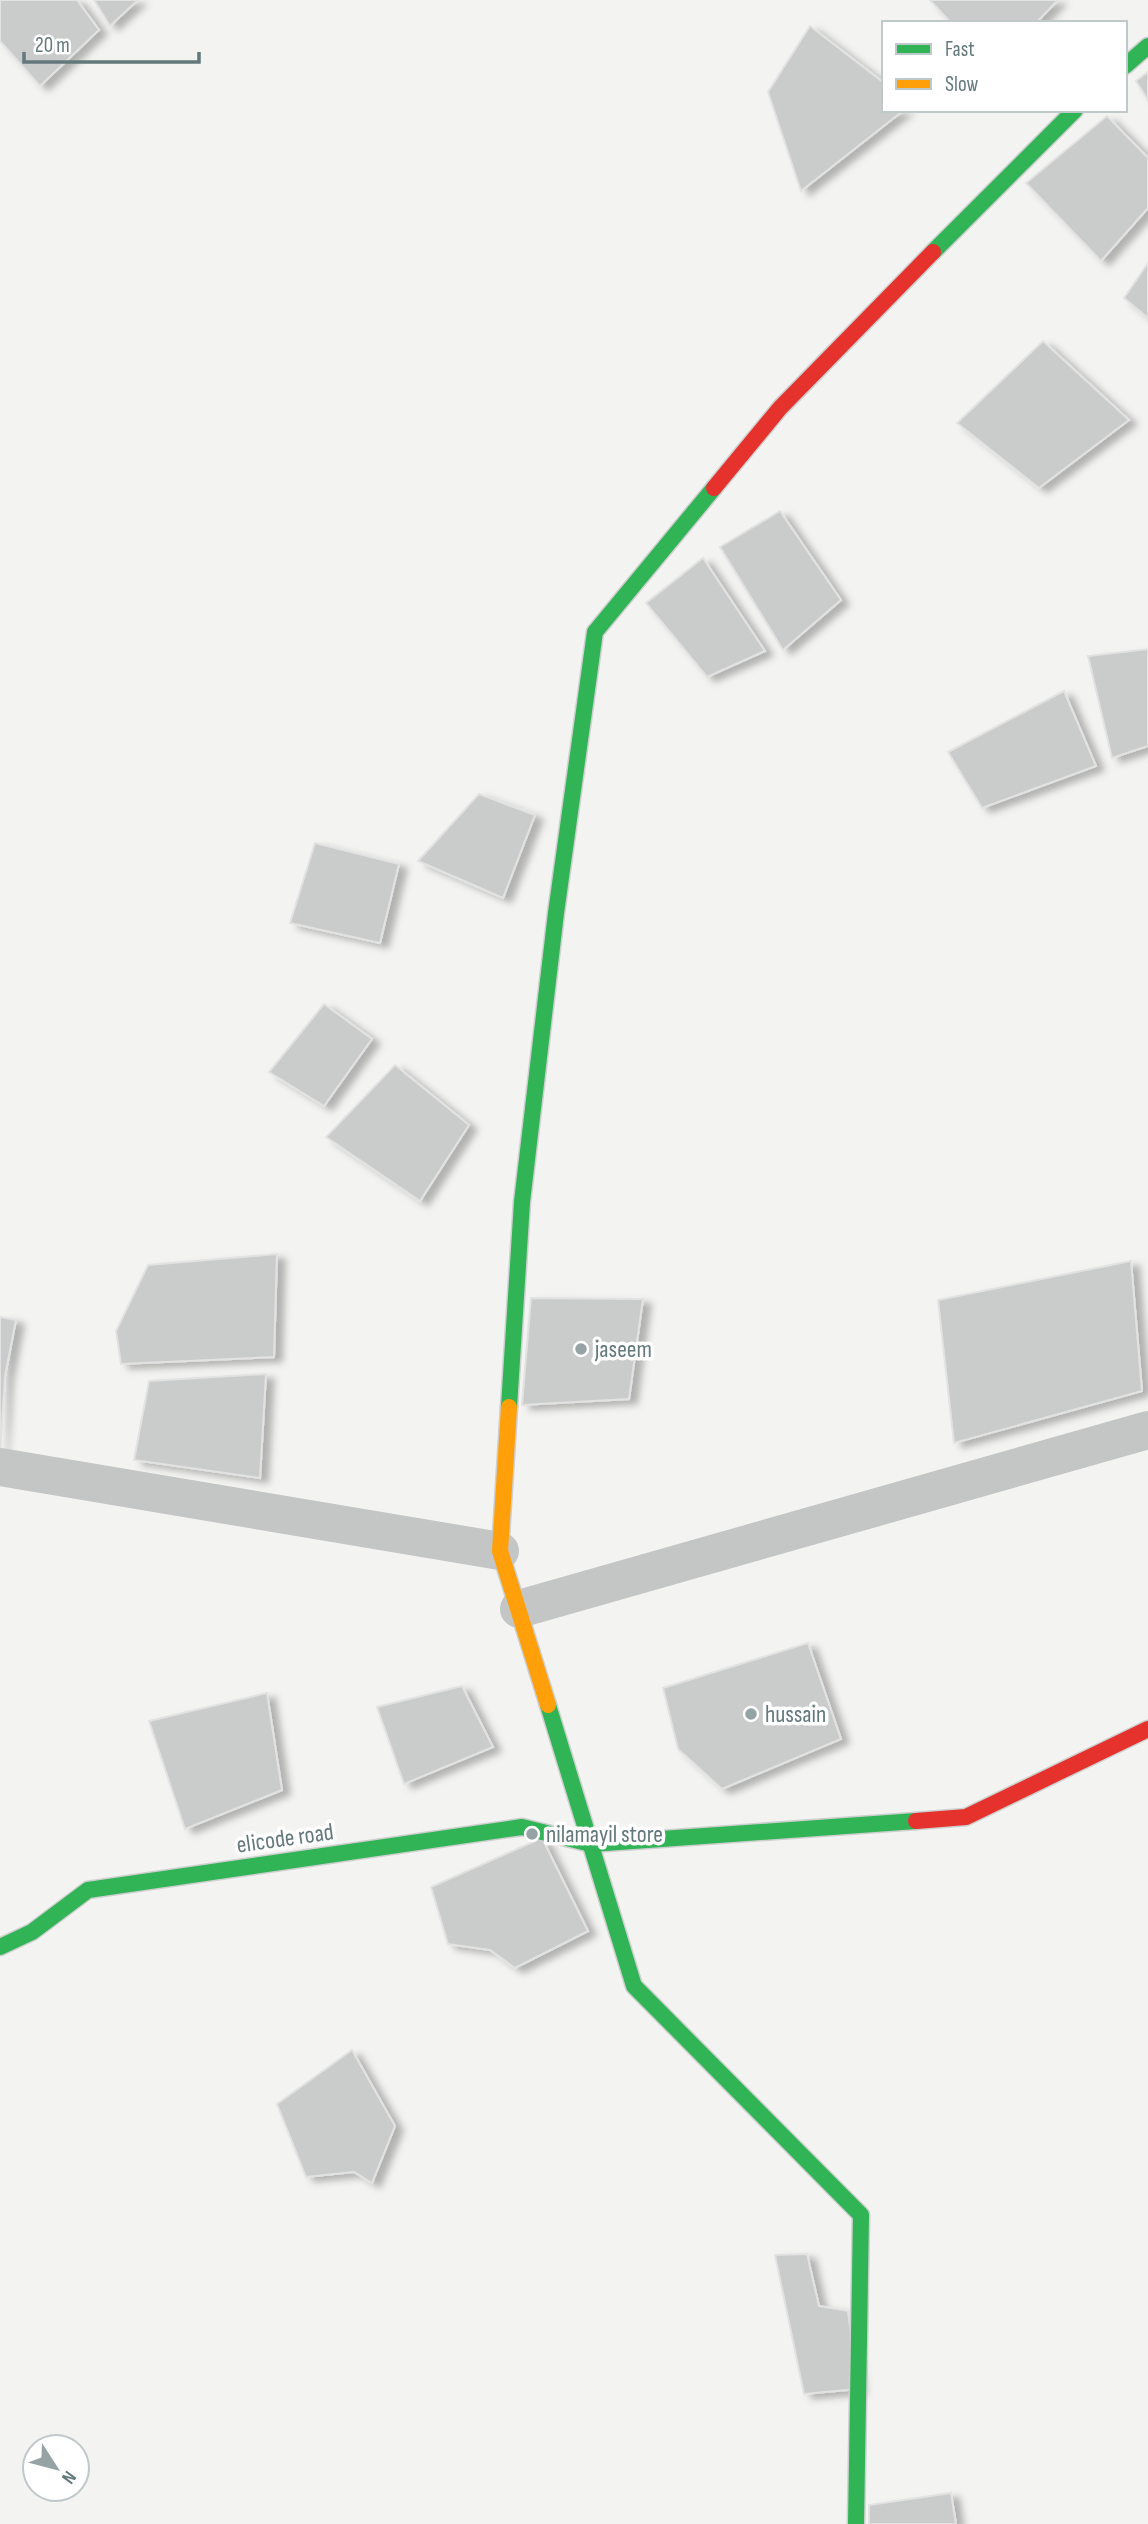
<svg xmlns="http://www.w3.org/2000/svg" width="1148" height="2524" font-family="'Sofia Sans Condensed',sans-serif">
<style>
.building{fill:#cacccc;stroke:#e2e2e2;stroke-width:2;filter:url(#shadow)}
.lines{fill:none;stroke-linecap:round;stroke-linejoin:round}
.fast-casing{stroke:#cecfcf;stroke-width:19}
.slow-casing{stroke:#cecfcf;stroke-width:19}
.jam-casing{stroke:#cecfcf;stroke-width:19}
.street{stroke:#c4c6c6;stroke-width:38}
.fast{stroke:#30b455;stroke-width:16}
.slow{stroke:#ff9f0a;stroke-width:16}
.jam{stroke:#e5322d;stroke-width:16}
.poi-dot{fill:#95a3a4;stroke:#fff;stroke-width:2.5}
.labels{text-anchor:middle;stroke-width:7;stroke-linejoin:round;paint-order:stroke}
.poi-label{font-size:24px;fill:#62787a;stroke:#fff;text-anchor:start}
.street-label{font-size:24px;fill:#62787a;stroke:#fff}
</style>
<defs>
<filter id="shadow"><feDropShadow dx="8" dy="4.5" stdDeviation="3.5" flood-color="#0004"/></filter>
</defs>
<rect width="100%" height="100%" fill="#f3f3f2"/>
<g class="building">
<polygon points="0,0 77,0 99,30 40,86 0,41"/>
<polygon points="94,0 138,0 110,26"/>
<polygon points="930,0 1058,0 1036,23 951,23"/>
<polygon points="810,26 884,83 884,110 904,110 801,191 768,92"/>
<polygon points="1148,72 1148,100 1136,81"/>
<polygon points="1107,116 1148,158 1148,208 1101,261 1026,183"/>
<polygon points="1148,263 1148,318 1124,298"/>
<polygon points="1043,341 1129,420 1039,488 957,423"/>
<polygon points="780,511 841,600 783,650 720,547"/>
<polygon points="703,558 765,651 707,677 646,603"/>
<polygon points="1148,649 1148,746 1112,758 1088,656"/>
<polygon points="1064,691 1096,766 982,808 948,752"/>
<polygon points="479,794 535,815 503,898 418,861"/>
<polygon points="315,843 399,864 380,943 290,923"/>
<polygon points="324,1004 372,1039 324,1106 269,1072"/>
<polygon points="395,1065 469,1125 420,1201 326,1137"/>
<polygon points="277,1254 274,1357 121,1364 116,1331 148,1265"/>
<polygon points="1131,1261 1142,1391 954,1443 938,1300"/>
<polygon points="531,1298 643,1299 629,1399 522,1405"/>
<polygon points="0,1317 16,1320 5,1376 0,1456"/>
<polygon points="266,1374 260,1478 134,1460 149,1381"/>
<polygon points="808,1643 841,1739 722,1789 678,1749 663,1688"/>
<polygon points="462,1686 493,1747 404,1784 377,1707"/>
<polygon points="267,1693 282,1790 185,1829 149,1721"/>
<polygon points="542,1838 588,1931 515,1968 490,1950 448,1944 431,1887"/>
<polygon points="352,2050 395,2126 372,2183 354,2172 306,2177 277,2104"/>
<polygon points="807,2254 819,2306 848,2311 858,2389 804,2394 775,2255"/>
<polygon points="951,2493 956,2524 869,2524 869,2505"/>
</g>
<g class="lines">
<g class="fast-casing">
<g id="fast">
<polyline points="1125,66 1148,46"/>
<polyline points="933,252 1075,110"/>
<polyline points="509,1407 522,1202 556,913 595,632 714,488"/>
<polyline points="548,1705 634,1986 861,2215 856,2524"/>
<polyline points="0,1947 32,1932 88,1890 522,1827 591,1844 916,1821"/>
</g>
</g>
<g class="slow-casing">
<polyline id="slow" points="509,1407 500,1551 548,1705"/>
</g>
<g class="jam-casing">
<g id="jam">
<polyline points="714,488 780,408 933,252"/>
<polyline points="916,1821 966,1817 1148,1729"/>
</g>
</g>
<g class="street">
<polyline points="0,1467 500,1551"/>
<polyline points="519,1609 1148,1430"/>
</g>
<use href="#fast" class="fast"/>
<use href="#slow" class="slow"/>
<use href="#jam" class="jam"/>
</g>
<g class="poi-dot">
<circle cx="581" cy="1349" r="7"/>
<circle cx="751" cy="1714" r="7"/>
<circle cx="532" cy="1834" r="7"/>
</g>
<g class="labels">
<g class="poi-label">
<text x="595" y="1357">jaseem</text>
<text x="765" y="1722">hussain</text>
<text x="546" y="1842">nilamayil store</text>
</g>
<g class="street-label">
<text transform="translate(285 1838) rotate(-8)" y="8">elicode road</text>
</g>
</g>
<rect x="882" y="21" width="245" height="91" fill="#ffffff" stroke="#c0c9ca" stroke-width="2"/>
<rect x="896" y="44" width="35" height="10" fill="#30b455" stroke="#c0c9ca" stroke-width="2"/>
<text x="945" y="56" font-size="21" fill="#62787a">Fast</text>
<rect x="896" y="79" width="35" height="10" fill="#ff9f0a" stroke="#c0c9ca" stroke-width="2"/>
<text x="945" y="91" font-size="21" fill="#62787a">Slow</text>
<g transform="translate(56 2468) rotate(126)"><circle r="33" fill="#ffffff" stroke="#c0c9ca" stroke-width="2"/>
<path d="M0-5L12 26L0 18L-12 26Z" fill="#95a3a4"/>
<text y="-10" font-size="19" font-weight="bold" text-anchor="middle" fill="#62787a">N</text>
</g>
<path d="M24 52v10h175v-10" fill="none" stroke="#62787a" stroke-width="3.5"/>
<text x="35" y="52" font-size="21" fill="#62787a" stroke="#ffffff" stroke-width="5" paint-order="stroke">20 m</text>
</svg>
